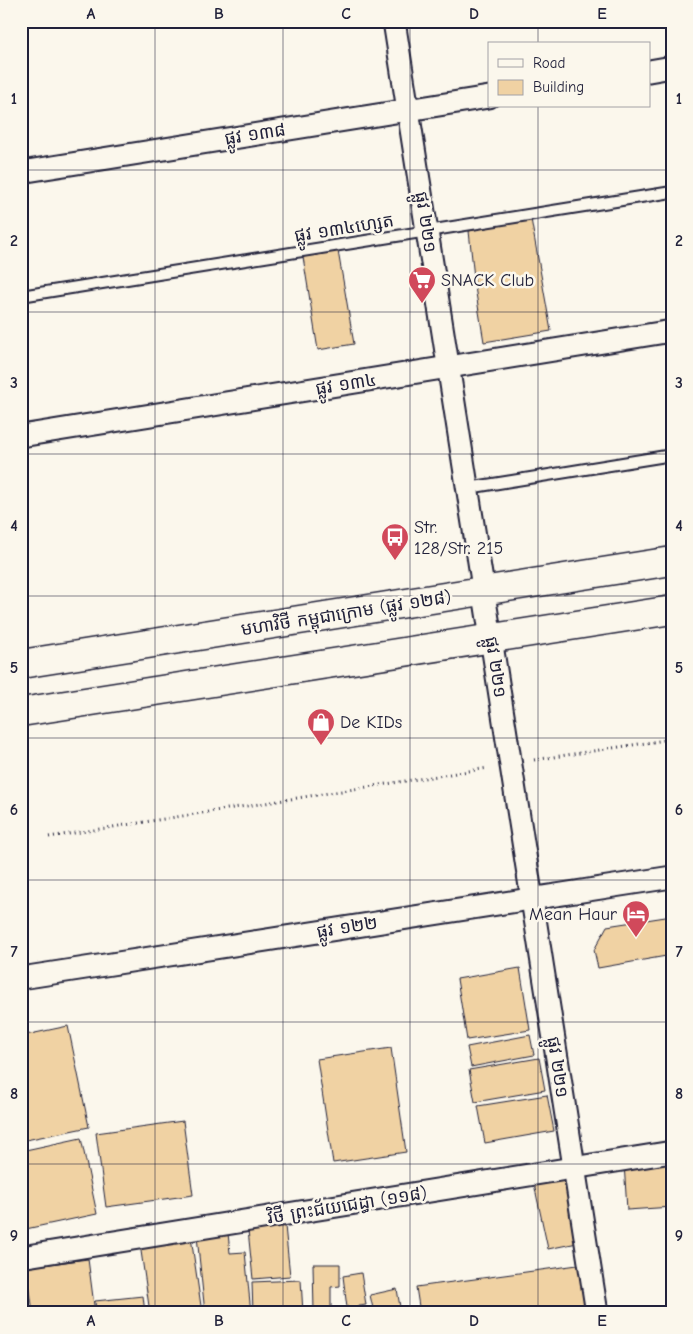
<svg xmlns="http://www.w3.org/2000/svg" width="693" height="1334" font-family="'Comic Neue','Noto Sans Khmer',sans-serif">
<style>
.building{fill:#f0d2a3;stroke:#22223b}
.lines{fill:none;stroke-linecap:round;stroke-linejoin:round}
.service-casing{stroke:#22223b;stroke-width:14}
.minor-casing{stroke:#22223b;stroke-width:25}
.secondary-casing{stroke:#22223b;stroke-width:31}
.path{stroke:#22223b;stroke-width:3;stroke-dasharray:1 4;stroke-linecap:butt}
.service{stroke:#fbf7ec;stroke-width:10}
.minor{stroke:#fbf7ec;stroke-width:21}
.secondary{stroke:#fbf7ec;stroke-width:28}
.grid{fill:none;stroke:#22223b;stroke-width:1;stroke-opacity:0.55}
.labels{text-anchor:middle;stroke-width:5;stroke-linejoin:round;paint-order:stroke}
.street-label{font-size:18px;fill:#22223b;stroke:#fbf7ec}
.poi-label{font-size:18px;fill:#22223b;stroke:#fbf7ec;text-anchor:start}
.neatline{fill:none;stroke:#22223b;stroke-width:2}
.grid-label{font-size:16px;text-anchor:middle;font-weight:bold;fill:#22223b}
</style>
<rect width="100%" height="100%" fill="#fbf7ec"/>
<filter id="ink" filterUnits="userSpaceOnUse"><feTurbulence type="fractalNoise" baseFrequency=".02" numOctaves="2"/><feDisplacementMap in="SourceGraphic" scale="10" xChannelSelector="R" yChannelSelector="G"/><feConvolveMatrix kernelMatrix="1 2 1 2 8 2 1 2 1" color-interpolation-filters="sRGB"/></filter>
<g filter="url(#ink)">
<g class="building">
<polygon points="531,219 551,331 484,342 475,287 469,231"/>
<polygon points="338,251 354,344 318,350 303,257"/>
<polygon points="672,916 672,955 598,968 594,950 607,926"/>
<polygon points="520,968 530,1030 467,1040 457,979"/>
<polygon points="68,1026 89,1127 21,1141 21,1036"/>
<polygon points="530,1035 534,1055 471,1067 467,1047"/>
<polygon points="391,1048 406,1152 333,1163 317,1059"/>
<polygon points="539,1058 545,1090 475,1102 469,1070"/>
<polygon points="547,1095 554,1131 485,1143 478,1106"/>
<polygon points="183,1121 193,1195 106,1207 96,1133"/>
<polygon points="81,1138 97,1214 21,1230 21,1151"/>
<polygon points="672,1160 672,1207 627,1210 624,1163"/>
<polygon points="568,1172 582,1242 548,1249 533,1179"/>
<polygon points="285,1226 290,1276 253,1279 248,1230"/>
<polygon points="228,1233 230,1253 245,1252 251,1313 205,1313 197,1236"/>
<polygon points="191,1237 202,1313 150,1313 140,1244"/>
<polygon points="88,1259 95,1313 33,1313 27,1267"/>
<polygon points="313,1264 340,1264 340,1286 331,1287 331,1312 314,1312"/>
<polygon points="585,1264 592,1313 420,1313 416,1287"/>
<polygon points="361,1273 366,1305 347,1308 343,1276"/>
<polygon points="301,1280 303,1313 253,1313 252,1282"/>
<polygon points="397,1289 400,1307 374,1313 370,1295"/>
<polygon points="143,1296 145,1313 96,1313 95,1301"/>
</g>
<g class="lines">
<g class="service-casing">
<g id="service">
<polyline points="21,296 672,192"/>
<polyline points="468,488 672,455"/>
</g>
</g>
<g class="minor-casing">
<g id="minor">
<polyline points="394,21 597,1313"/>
<polyline points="649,71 672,67"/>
<polyline points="21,172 489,97"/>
<polyline points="21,436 672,331"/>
<polyline points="21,978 672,877"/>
<polyline points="21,1257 672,1152"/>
</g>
</g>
<g class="secondary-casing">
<g id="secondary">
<polyline points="21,664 672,561"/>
<polyline points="21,712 672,610"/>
</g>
</g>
<g class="path">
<polyline points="534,760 672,739"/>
<polyline points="49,837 488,768"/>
</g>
<use href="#service" class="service"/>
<use href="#minor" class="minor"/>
<use href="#secondary" class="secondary"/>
</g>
</g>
<path class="grid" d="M155 21V1313M283 21V1313M410 21V1313M538 21V44M538 106V1313M21 170H672M21 312H672M21 454H672M21 596H672M21 738H672M21 880H672M21 1022H672M21 1164H672"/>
<defs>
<g id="supermarket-pin" transform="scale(1.4375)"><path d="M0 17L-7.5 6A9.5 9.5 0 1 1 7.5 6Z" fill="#d1495b" stroke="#fbf7ec"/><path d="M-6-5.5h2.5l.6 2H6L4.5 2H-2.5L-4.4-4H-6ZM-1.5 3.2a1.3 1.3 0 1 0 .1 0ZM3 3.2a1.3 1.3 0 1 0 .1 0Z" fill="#fff"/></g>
<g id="bus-pin" transform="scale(1.4375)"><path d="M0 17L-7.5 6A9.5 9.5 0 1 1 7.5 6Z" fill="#d1495b" stroke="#fbf7ec"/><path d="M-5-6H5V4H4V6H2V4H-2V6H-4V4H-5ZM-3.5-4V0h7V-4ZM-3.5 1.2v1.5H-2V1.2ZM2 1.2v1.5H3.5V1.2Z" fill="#fff"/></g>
<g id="shop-pin" transform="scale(1.4375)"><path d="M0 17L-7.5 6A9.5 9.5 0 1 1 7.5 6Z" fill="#d1495b" stroke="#fbf7ec"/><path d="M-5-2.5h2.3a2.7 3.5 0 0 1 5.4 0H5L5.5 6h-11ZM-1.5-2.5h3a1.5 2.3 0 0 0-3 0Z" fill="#fff"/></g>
<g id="hotel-pin" transform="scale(1.4375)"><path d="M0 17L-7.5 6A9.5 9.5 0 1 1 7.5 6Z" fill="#d1495b" stroke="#fbf7ec"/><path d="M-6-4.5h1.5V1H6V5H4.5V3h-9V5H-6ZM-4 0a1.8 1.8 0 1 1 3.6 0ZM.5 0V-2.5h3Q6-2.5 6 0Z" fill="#fff"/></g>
</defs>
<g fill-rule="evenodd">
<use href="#supermarket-pin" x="422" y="280"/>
<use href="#bus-pin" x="395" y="537"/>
<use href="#shop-pin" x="321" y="722"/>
<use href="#hotel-pin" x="636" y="914"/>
</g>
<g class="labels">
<g class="street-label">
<text transform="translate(255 134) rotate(-9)" y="6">ផ្លូវ ១៣៨</text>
<text transform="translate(426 222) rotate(81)" y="6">ផ្លូវ ២២១</text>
<text transform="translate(344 228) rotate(-9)" y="6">ផ្លូវ ១៣៤ហ្សេត</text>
<text transform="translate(346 384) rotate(-9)" y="6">ផ្លូវ ១៣៤</text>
<text transform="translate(346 613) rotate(-9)" y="6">មហាវិថី កម្ពុជាក្រោម (ផ្លូវ ១២៨)</text>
<text transform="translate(496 667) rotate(81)" y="6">ផ្លូវ ២២១</text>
<text transform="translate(347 927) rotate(-9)" y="6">ផ្លូវ ១២២</text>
<text transform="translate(558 1067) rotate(81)" y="6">ផ្លូវ ២២១</text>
<text transform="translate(347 1205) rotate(-9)" y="6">វិថី ព្រះជ័យជេដ្ធា (១១៨)</text>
</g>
<g class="poi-label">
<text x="441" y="286">SNACK Club</text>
<text x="414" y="533">Str.<tspan x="414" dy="21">128/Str. 215</tspan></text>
<text x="340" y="728">De KIDs</text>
<text x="617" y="920" text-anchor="end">Mean Haur</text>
</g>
</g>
<rect width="693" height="1334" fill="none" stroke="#fbf7ec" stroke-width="55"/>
<rect x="488" y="42" width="162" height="65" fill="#fbf7ec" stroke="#a4a2a5"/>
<rect x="498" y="59" width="25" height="8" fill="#fbf7ec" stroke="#a4a2a5"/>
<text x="533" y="68" font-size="15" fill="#22223b">Road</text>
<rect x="498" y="80" width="25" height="15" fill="#f0d2a3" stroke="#a4a2a5"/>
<text x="533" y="92" font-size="15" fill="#22223b">Building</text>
<rect x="28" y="28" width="638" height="1278" class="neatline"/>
<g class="grid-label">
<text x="91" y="19">A</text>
<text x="219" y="19">B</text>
<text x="346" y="19">C</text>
<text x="474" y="19">D</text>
<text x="602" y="19">E</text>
<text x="14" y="104">1</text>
<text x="679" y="104">1</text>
<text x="14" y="246">2</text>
<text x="679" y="246">2</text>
<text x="14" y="388">3</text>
<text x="679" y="388">3</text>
<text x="14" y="531">4</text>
<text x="679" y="531">4</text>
<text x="14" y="673">5</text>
<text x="679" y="673">5</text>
<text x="14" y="815">6</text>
<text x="679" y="815">6</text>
<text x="14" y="957">7</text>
<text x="679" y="957">7</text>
<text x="14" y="1099">8</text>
<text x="679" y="1099">8</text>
<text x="14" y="1241">9</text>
<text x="679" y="1241">9</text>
<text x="91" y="1326">A</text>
<text x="219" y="1326">B</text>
<text x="346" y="1326">C</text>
<text x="474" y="1326">D</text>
<text x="602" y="1326">E</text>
</g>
</svg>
